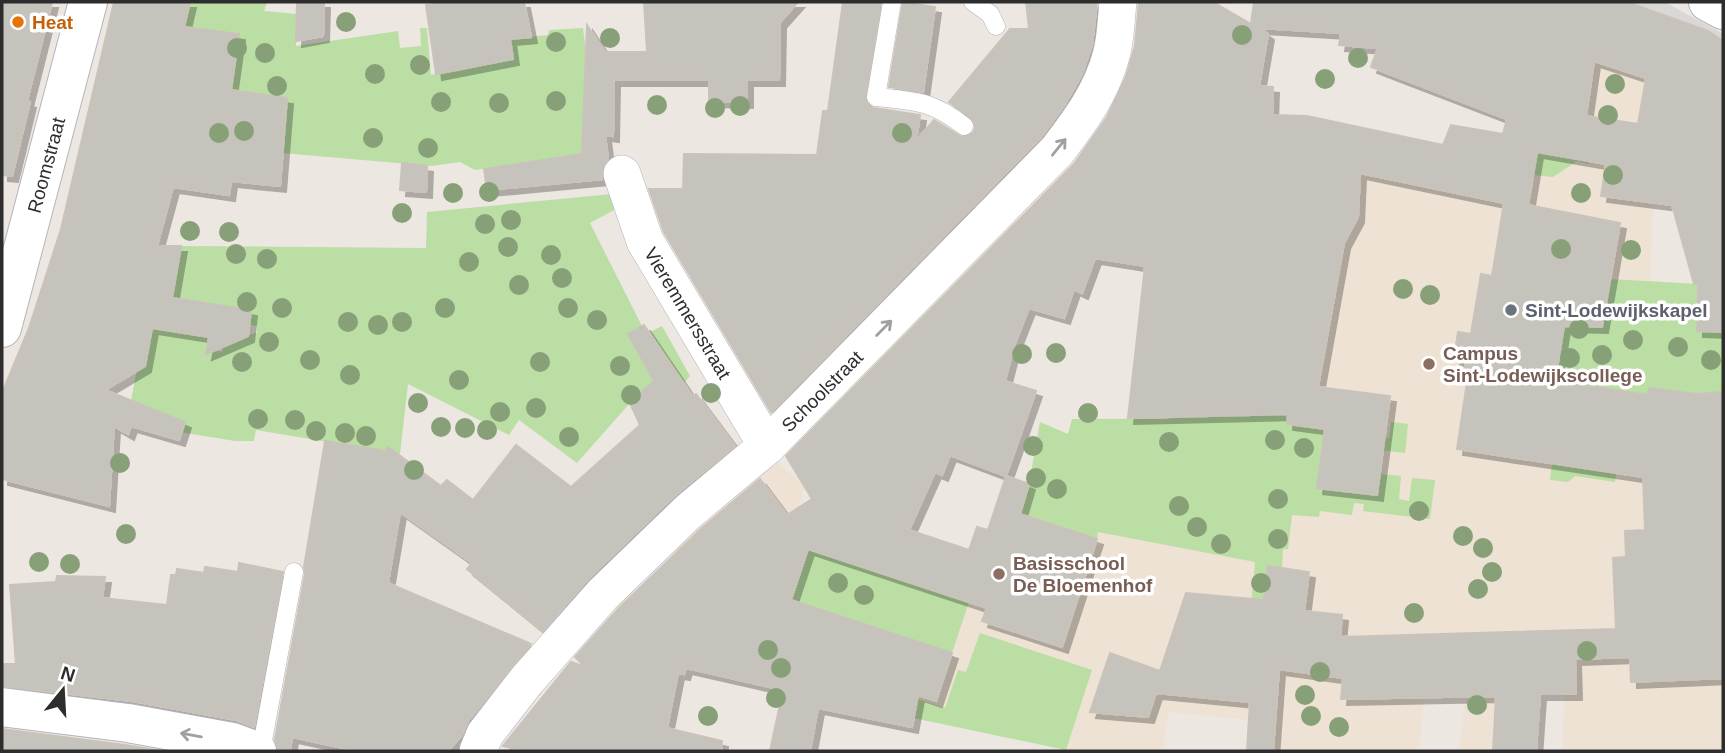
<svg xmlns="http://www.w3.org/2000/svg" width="1725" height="753" font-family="Arial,sans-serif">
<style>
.education{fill:#ede2d3}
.green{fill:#bbdea4}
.plaza{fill:#dad7d4}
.building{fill:#c6c2bc;stroke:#c9c3bb;stroke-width:2;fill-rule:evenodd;filter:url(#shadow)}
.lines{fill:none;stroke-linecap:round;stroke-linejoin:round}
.lane-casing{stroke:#b2b4bc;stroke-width:19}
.street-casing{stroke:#b2b4bc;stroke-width:38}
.secondary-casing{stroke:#b2b4bc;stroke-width:40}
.lane{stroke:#fff;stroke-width:18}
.street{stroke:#fff;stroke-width:37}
.secondary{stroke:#fff;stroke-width:38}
.tree{fill:#88a078}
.oneway{stroke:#a0a0a0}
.food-dot{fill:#e8710a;stroke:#fff;stroke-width:2.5}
.worship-dot{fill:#6b7280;stroke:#fff;stroke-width:2.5}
.education-dot{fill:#8d6e63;stroke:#fff;stroke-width:2.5}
.labels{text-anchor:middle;stroke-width:7;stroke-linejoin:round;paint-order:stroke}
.food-label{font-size:19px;font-weight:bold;fill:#c56008;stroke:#fff;text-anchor:start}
.street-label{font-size:19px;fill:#2d2d2d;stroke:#fff}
.worship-label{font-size:19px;font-weight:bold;fill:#5b616d;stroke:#fff;text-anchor:start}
.education-label{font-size:19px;font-weight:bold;fill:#785e54;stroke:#fff;text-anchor:start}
</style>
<defs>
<filter id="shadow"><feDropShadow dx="6" dy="6" stdDeviation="0" flood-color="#0004"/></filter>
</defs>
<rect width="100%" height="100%" fill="#ede7e1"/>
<polygon class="education" points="1557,2 1627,2 1684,22 1664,101 1653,203 1650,281 1698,284 1698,330 1723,332 1723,392 1695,394 1722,527 1723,751 1563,751 1564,694 1496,696 1493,751 1459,751 1466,696 1424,697 1419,751 1247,751 1249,720 1168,712 1163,751 1074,751 828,700 706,629 612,608 628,591 682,604 706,585 671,551 772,457 805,487 796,513 904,529 981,553 1006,476 1030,483 1040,422 1068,434 1072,419 1128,418 1145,266 1232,114 1307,116 1497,156 1509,111 1549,28"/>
<g class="green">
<polygon points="190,2 267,2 264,11 296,14 296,46 398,31 400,48 421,46 420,28 427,28 431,75 513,59 510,39 548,35 549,30 583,28 586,52 582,154 475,170 460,162 432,166 282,153 286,98 177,81 217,32 177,25 187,13"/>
<polygon points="1534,152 1585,160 1590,154 1589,164 1577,161 1553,177 1533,175"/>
<polygon points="612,194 614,210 590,223 646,334 662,326 690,376 684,383 653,338 636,348 654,381 630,403 577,463 519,420 509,435 408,384 400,454 256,430 254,441 235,441 167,430 131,401 137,369 145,366 147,355 143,351 80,317 186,334 210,330 207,349 222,352 224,339 257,333 257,326 249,325 251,310 141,294 181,246 426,248 427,212"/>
<polygon points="1610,279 1698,284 1698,330 1723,332 1723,392 1695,394 1650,388 1648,395 1555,381 1564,326"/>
<polygon points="1292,383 1287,424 1325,429 1317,488 1377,495 1380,474 1401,476 1399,499 1409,501 1412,478 1435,480 1430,519 1363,511 1364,504 1354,503 1352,515 1320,511 1319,517 1292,515 1288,549 1283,549 1282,568 1268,567 1255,666 1244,684 1255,562 1098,532 1097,539 1020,514 1029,484 1040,422 1068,434 1072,419 1169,419 1196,416"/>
<polygon points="1391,422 1408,424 1405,453 1364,448 1366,435 1389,438"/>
<polygon points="1552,463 1616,473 1615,482 1575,476 1568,482 1550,480"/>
<polygon points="813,534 969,602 952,653 791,600"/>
<polygon points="980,633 1092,670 1066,750 828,700 827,670 945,708 958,670 966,672"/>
</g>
<polygon class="plaza" points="1627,2 1665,2 1723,34 1723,41 1708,31"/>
<g class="building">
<polygon points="2,2 52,2 27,101 30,102 12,176 2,175"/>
<polygon points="114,2 190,2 184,27 239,34 231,90 287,98 280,186 231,181 229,195 173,187 157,246 181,246 172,298 251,310 248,336 206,354 209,337 152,328 145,366 105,390 185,422 179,440 131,426 128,434 114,426 109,506 2,479 2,393 29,328 61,229"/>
<polygon points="297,2 324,2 323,36 296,41"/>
<polygon points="448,2 524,2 531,37 510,39 513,59 436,74 426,5"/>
<polygon points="644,2 798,2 780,22 779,80 747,80 747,102 709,101 709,80 614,80 613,136 605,135 608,159 602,169 602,179 487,190 484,169 582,154 587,25 605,52 647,52"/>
<polygon points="843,2 881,2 865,101 874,108 920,115 916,141 934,120 962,137 973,133 975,128 974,121 949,102 1010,29 1029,29 1026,2 1097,2 1092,45 1082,74 1064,106 1041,137 771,412 664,232 649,189 683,189 684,154 817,155 823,111 828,111"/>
<polygon points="903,2 935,7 923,92 889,87"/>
<path d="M1139 2H1213L1251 24 1254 2H1627L1708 31 1723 41V332L1697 331 1698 284H1694L1672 205 1601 196 1606 164 1537 152 1528 205 1620 223 1602 327 1564 326 1555 381 1648 395 1649 388 1695 394 1723 392V678L1631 682 1630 657 1575 659 1576 694H1540L1536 751H1493L1496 696 1341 699 1343 678 1279 669 1273 751H1247L1250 702 1156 693 1148 717 1090 712 1110 653 1160 671 1186 593 1264 600 1268 566 1309 572 1304 611 1342 615 1340 637 1616 629 1613 558 1626 557 1625 531 1645 530 1643 477 1457 449 1469 369 1465 368 1466 362 1454 359 1458 332 1471 334 1481 274 1492 276 1504 203 1360 173 1358 217 1344 243 1318 387 1390 396 1377 495 1317 488 1325 429 1287 424 1288 414 1128 418 1145 266 1095 258 1082 293 1074 289 1064 318 1029 308 1014 346 1005 381 1036 391 1006 476 1029 484 1020 514 1097 539 1062 647 982 621 987 608 808 549 791 600 952 653 936 701 918 695 912 727 818 708 810 751H770L783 690 686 668 684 674 678 673 667 728 722 741 721 751H524L503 746 571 662 585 667 575 657 618 609 703 527 760 479 787 515 812 499 786 456 1074 164 1107 117 1126 77 1135 46ZM1259 28 1341 33 1339 45 1378 48 1371 67 1507 119 1503 134 1451 125 1443 145 1307 116 1272 115 1273 87 1259 86 1268 34ZM1594 61 1646 78 1638 124 1586 116ZM950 455 1006 476 988 530 977 527 969 550 909 530 935 472 942 475Z"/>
<polygon points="402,163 427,166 426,192 400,190"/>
<polygon points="644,325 693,397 696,394 735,446 674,496 588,579 543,631 467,569 472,563 400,512 388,583 531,644 468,721 462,735 448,751 357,751 292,737 290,751 278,751 275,739 305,574 304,567 325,441 385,451 388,447 441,486 447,480 473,500 516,445 571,487 640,425 630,403 654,381 628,334"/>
<polygon points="239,563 283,572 254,727 236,720 132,701 2,686 2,664 16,664 10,585 56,582 57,576 105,577 102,598 167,605 171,575 176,575 177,569 204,573 205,567 238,572"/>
<polygon points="2,729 125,745 161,751 2,751"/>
</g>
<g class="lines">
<g class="lane-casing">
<g id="lane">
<path d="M892 2 876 97C916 101 932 101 964 126"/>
<polyline points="973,2 990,14 996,26"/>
<polyline points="261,751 294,572"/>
</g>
</g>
<g class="street-casing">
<g id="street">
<polyline points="622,174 645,241 767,446"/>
<path d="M478 751 485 734 527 680 603 594 689 511 767 446 1057 151C1080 121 1101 93 1111 56 1116 39 1116 20 1118 2"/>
</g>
</g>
<g class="secondary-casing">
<g id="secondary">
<polyline points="1708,2 1723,10"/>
<polyline points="2,328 88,2"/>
<polyline points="2,707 128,723 232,742 257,751"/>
</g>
</g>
<use href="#lane" class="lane"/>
<use href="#street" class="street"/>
<use href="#secondary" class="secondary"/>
</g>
<g class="tree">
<circle cx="346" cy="22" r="10"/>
<circle cx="1242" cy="35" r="10"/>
<circle cx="610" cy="38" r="10"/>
<circle cx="556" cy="42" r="10"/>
<circle cx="237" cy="48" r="10"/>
<circle cx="265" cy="53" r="10"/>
<circle cx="1358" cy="58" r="10"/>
<circle cx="420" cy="65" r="10"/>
<circle cx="375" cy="74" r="10"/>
<circle cx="1325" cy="79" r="10"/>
<circle cx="1615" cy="84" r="10"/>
<circle cx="277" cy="86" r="10"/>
<circle cx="556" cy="101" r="10"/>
<circle cx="441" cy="102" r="10"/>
<circle cx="499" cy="103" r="10"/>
<circle cx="657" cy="105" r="10"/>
<circle cx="740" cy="106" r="10"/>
<circle cx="715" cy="108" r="10"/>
<circle cx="1608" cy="115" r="10"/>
<circle cx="244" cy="131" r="10"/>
<circle cx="219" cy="133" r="10"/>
<circle cx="902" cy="133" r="10"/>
<circle cx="373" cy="138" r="10"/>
<circle cx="428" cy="148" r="10"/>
<circle cx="1613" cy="175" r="10"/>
<circle cx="489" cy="192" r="10"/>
<circle cx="453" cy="193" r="10"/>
<circle cx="1581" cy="193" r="10"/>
<circle cx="402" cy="213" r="10"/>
<circle cx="511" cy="220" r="10"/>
<circle cx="485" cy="224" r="10"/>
<circle cx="190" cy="231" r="10"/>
<circle cx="229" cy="232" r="10"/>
<circle cx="508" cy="247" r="10"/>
<circle cx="1561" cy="249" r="10"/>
<circle cx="1631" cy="250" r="10"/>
<circle cx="236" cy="254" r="10"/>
<circle cx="551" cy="255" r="10"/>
<circle cx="267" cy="259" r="10"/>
<circle cx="469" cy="262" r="10"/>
<circle cx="562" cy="278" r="10"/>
<circle cx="519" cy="285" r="10"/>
<circle cx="1403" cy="289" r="10"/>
<circle cx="1430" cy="295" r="10"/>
<circle cx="247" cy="302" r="10"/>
<circle cx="282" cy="308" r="10"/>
<circle cx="445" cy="308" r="10"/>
<circle cx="568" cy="308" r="10"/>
<circle cx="597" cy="320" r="10"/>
<circle cx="348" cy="322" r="10"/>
<circle cx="402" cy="322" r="10"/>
<circle cx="378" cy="325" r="10"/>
<circle cx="1579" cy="329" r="10"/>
<circle cx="1633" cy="340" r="10"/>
<circle cx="269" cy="342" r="10"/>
<circle cx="1678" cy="347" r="10"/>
<circle cx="1056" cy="353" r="10"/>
<circle cx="1022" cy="354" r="10"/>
<circle cx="1602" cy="355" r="10"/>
<circle cx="1570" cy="358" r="10"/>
<circle cx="310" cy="360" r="10"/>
<circle cx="1711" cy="360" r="10"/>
<circle cx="242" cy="362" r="10"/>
<circle cx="540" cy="362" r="10"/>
<circle cx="620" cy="366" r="10"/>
<circle cx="350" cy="375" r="10"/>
<circle cx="459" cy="380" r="10"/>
<circle cx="711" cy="393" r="10"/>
<circle cx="631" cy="395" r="10"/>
<circle cx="418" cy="403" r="10"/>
<circle cx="536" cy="408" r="10"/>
<circle cx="500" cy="412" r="10"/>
<circle cx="1088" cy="413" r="10"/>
<circle cx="258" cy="419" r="10"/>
<circle cx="295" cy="420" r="10"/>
<circle cx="441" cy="427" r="10"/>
<circle cx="465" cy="428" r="10"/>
<circle cx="487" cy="430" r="10"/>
<circle cx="316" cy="431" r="10"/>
<circle cx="345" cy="433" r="10"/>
<circle cx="366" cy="436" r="10"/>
<circle cx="569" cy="437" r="10"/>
<circle cx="1275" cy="440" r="10"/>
<circle cx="1169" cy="442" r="10"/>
<circle cx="1033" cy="446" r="10"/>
<circle cx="1304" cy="448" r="10"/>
<circle cx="120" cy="463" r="10"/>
<circle cx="414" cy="470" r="10"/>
<circle cx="1036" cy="478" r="10"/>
<circle cx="1057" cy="489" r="10"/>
<circle cx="1278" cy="499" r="10"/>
<circle cx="1179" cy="506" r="10"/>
<circle cx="1419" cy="511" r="10"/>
<circle cx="1197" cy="527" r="10"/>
<circle cx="126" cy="534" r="10"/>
<circle cx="1463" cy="536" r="10"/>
<circle cx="1278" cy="539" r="10"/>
<circle cx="1221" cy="544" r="10"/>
<circle cx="1483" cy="548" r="10"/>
<circle cx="39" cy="562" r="10"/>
<circle cx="70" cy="564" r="10"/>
<circle cx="1492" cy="572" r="10"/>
<circle cx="838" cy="583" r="10"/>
<circle cx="1261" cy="583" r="10"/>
<circle cx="1478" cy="589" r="10"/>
<circle cx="864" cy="595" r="10"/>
<circle cx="1414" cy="613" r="10"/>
<circle cx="768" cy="650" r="10"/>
<circle cx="1587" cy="651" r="10"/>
<circle cx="781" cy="668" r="10"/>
<circle cx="1320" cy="672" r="10"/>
<circle cx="1305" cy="695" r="10"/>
<circle cx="776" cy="698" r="10"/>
<circle cx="1477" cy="705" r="10"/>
<circle cx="708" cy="716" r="10"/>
<circle cx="1311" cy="716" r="10"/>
<circle cx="1339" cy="727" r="10"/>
</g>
<defs><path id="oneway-shaft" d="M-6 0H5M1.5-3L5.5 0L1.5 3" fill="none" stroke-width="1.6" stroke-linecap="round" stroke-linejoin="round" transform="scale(1.75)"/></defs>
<g class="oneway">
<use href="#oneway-shaft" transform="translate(1059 147) rotate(-51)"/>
<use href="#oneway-shaft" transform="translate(884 328) rotate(-45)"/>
<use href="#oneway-shaft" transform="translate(191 735) rotate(-170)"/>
</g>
<circle class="food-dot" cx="18" cy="22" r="7"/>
<circle class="worship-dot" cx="1511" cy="310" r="7"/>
<g class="education-dot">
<circle cx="1429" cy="364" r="7"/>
<circle cx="999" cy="574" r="7"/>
</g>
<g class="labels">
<g class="food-label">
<text x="32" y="29">Heat</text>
</g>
<g class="street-label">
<text transform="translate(46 165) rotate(-75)" y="7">Roomstraat</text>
<text transform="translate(688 313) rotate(59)" y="7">Vieremmersstraat</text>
<text transform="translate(822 391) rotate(-45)" y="7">Schoolstraat</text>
</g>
<g class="worship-label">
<text x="1525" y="317">Sint-Lodewijkskapel</text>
</g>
<g class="education-label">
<text x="1443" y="360">Campus<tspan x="1443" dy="22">Sint-Lodewijkscollege</tspan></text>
<text x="1013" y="570">Basisschool<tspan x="1013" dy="22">De Bloemenhof</tspan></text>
</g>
</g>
<rect width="1725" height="753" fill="none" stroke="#2d2d2d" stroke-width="7"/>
<g transform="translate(63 690) rotate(18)" stroke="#ffffff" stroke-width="5" paint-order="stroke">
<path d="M0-5L12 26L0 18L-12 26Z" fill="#2d2d2d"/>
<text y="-10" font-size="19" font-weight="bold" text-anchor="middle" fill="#2d2d2d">N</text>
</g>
</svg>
